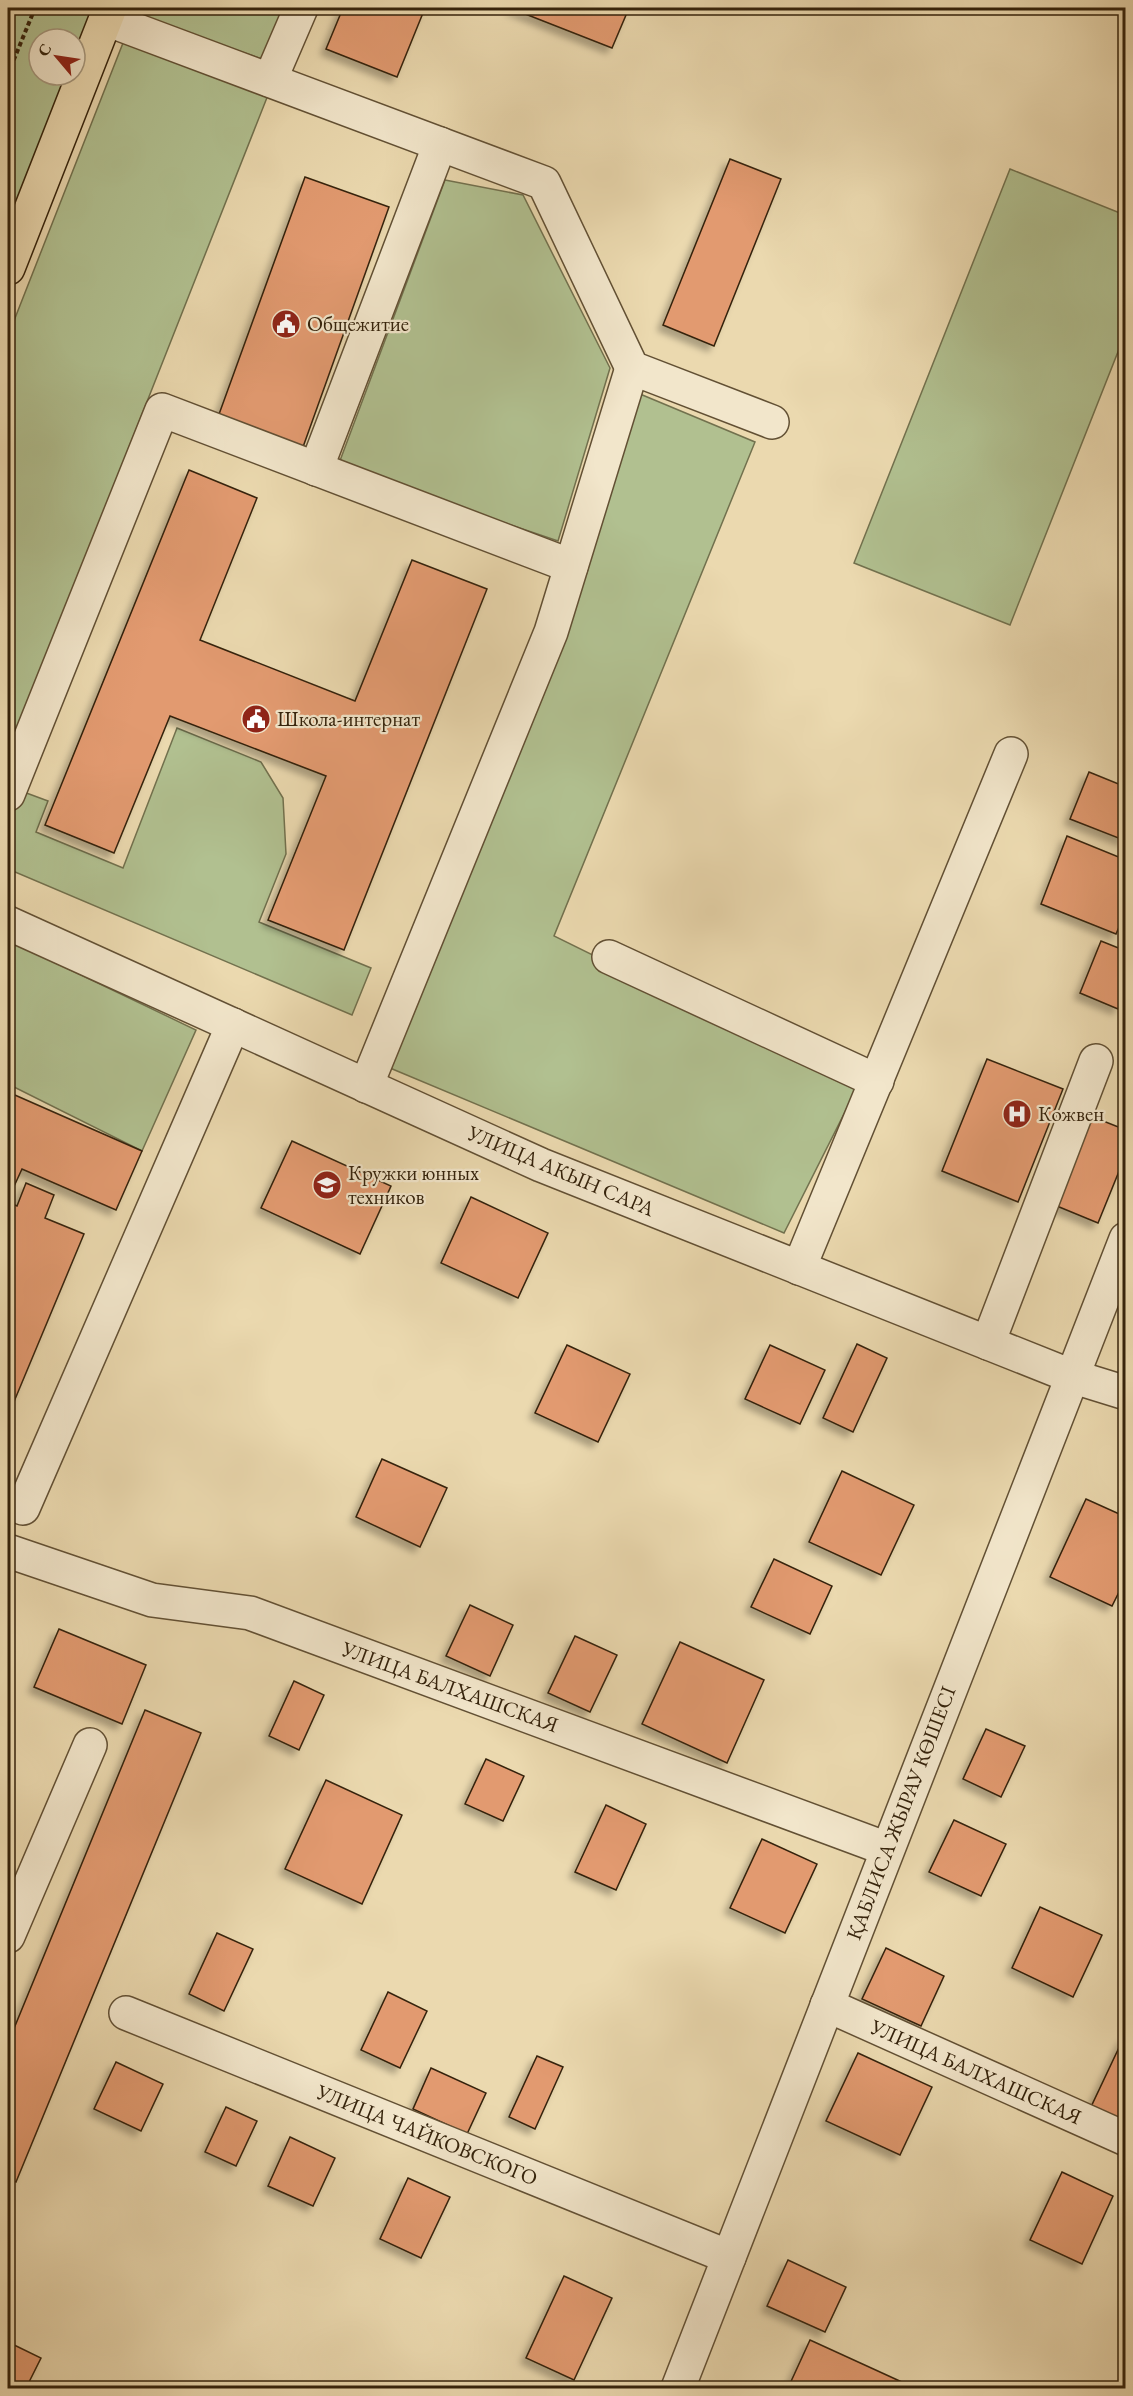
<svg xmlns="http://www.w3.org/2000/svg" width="1133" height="2396" font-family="'EB Garamond',serif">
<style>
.green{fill:#b1c090;stroke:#72714e;stroke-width:1.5}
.building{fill:#e29a70;stroke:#34220b;stroke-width:1.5;filter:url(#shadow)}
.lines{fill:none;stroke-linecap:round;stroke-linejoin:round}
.minor-casing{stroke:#625034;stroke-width:36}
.major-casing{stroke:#34220b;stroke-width:36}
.path{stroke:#34220b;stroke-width:4;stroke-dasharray:4.5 3;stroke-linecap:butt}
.minor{stroke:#f2e6cb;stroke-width:33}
.major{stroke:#ebd9af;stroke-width:33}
.labels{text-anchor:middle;stroke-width:4.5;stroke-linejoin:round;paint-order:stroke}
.poi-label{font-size:21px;fill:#34220b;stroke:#f2e6cb;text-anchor:start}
.street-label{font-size:21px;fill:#34220b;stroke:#f2e6cb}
</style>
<defs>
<filter id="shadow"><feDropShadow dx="-5.5" dy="5.5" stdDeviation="3" flood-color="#0004"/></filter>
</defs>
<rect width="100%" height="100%" fill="#ebd9af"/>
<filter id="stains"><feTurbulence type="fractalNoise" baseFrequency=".00333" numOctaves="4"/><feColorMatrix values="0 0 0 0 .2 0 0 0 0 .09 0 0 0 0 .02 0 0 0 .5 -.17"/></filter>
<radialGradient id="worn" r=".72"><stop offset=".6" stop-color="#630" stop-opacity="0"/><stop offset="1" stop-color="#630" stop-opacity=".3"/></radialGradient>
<g class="green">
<polygon points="8,8 94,8 75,55 75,39 39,39 39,75 67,75 8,225 8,74 15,55 8,53"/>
<polygon points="126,8 288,8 265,60 125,12"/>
<polygon points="123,43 268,95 8,754 8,336"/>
<polygon points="1010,169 1125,215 1125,334 1010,625 854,563"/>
<polygon points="445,180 523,195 610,368 558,541 338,466"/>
<polygon points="640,394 755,442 554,936 858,1086 784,1233 390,1068"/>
<polygon points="177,728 261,762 283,798 286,854 259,922 371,968 352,1015 8,869 8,822 21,791 48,801 36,832 123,868"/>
<polygon points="8,940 196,1030 142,1151 8,1084"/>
</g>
<g class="building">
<polygon points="343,8 425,8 397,77 326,49"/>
<polygon points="510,8 629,8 612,48"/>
<polygon points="730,159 781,179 714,346 663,325"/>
<polygon points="305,177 389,207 303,447 218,417"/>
<polygon points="189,470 257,498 200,640 355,701 412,560 487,589 344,950 268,920 326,776 170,716 114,853 45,825"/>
<polygon points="1089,772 1126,787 1126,841 1070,819"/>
<polygon points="1067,836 1126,860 1126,911 1116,934 1041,904"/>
<polygon points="1101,941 1126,951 1126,991 1118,1009 1080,993"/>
<polygon points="987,1059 1063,1089 1018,1202 942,1171"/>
<polygon points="8,1092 142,1151 116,1210 22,1169 10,1195 8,1194"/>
<polygon points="1088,1115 1126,1130 1126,1154 1098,1223 1052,1204"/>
<polygon points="292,1141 391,1186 360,1254 261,1208"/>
<polygon points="26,1183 54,1195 45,1218 84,1234 8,1416 8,1202 17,1206"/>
<polygon points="471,1197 548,1233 518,1298 441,1263"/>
<polygon points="857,1344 887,1358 853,1432 823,1418"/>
<polygon points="567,1345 630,1374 598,1442 535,1413"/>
<polygon points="770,1345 825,1370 800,1424 745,1399"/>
<polygon points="382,1459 447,1488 420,1547 356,1517"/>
<polygon points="842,1471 914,1505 881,1575 809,1542"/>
<polygon points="1086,1499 1126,1517 1126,1578 1112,1606 1050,1577"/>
<polygon points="774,1559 832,1586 810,1634 751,1607"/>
<polygon points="470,1605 513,1625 490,1676 446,1656"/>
<polygon points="59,1629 146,1665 122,1724 34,1687"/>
<polygon points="575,1636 617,1655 590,1712 548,1693"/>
<polygon points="680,1642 764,1680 727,1763 642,1724"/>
<polygon points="294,1681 324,1695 299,1750 269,1736"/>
<polygon points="145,1710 201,1733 16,2182 8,2178 8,2043"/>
<polygon points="986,1729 1025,1746 1001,1797 963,1779"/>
<polygon points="486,1759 524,1776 503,1821 465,1804"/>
<polygon points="326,1780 402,1815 362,1904 285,1869"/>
<polygon points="606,1805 646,1824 616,1890 575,1872"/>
<polygon points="954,1820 1006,1844 981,1896 929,1872"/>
<polygon points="762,1839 817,1864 785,1933 730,1908"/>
<polygon points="1040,1907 1102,1935 1073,1997 1012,1968"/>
<polygon points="217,1933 253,1949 224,2011 189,1994"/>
<polygon points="886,1948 944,1976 921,2026 862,1999"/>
<polygon points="388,1992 427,2011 400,2068 361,2050"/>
<polygon points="1124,2037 1126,2038 1126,2126 1090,2109"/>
<polygon points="858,2053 932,2087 900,2155 826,2121"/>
<polygon points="537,2056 563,2067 535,2129 509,2117"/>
<polygon points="116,2062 163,2084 141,2131 94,2109"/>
<polygon points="431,2068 486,2093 467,2134 413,2109"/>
<polygon points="226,2107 257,2121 236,2166 205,2152"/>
<polygon points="290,2137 335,2158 313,2206 268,2186"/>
<polygon points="1062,2172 1113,2196 1082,2264 1030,2240"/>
<polygon points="408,2178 450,2197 421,2258 380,2239"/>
<polygon points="788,2260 846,2287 825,2332 767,2306"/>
<polygon points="564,2276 612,2298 574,2380 526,2358"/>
<polygon points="810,2340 915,2388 788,2388"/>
<polygon points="8,2342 41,2358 26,2388 8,2388"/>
</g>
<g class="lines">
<g class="minor-casing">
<g id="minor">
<polyline points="106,19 544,183 632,368 772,422"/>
<polyline points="270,80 301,8"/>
<polyline points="316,469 440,144"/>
<polyline points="8,794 162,410 571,566"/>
<polyline points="8,923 541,1165 1071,1376 1126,1393"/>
<polyline points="609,957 877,1081"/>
<polyline points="366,1086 551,632 632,368"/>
<polyline points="799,1268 1011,754"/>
<polyline points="988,1343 1096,1061"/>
<polyline points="23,1508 233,1025"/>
<polyline points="8,1551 152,1600 250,1613 887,1849"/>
<polyline points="8,1936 90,1745"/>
<polyline points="827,2005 1126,2139"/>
<polyline points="126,2013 729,2257"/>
<polyline points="678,2388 1126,1239"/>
</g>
</g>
<g class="major-casing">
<polyline id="major" points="8,268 110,8"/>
</g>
<polyline class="path" points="8,74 35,8"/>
<use href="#minor" class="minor"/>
<use href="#major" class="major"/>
</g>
<defs>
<g id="civic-disc" transform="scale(1.5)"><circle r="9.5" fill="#8f2418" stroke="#f2e6cb"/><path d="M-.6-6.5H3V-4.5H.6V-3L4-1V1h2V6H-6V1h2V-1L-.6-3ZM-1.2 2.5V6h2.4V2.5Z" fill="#fff"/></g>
<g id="hospital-disc" transform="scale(1.5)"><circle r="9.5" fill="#8f2418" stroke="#f2e6cb"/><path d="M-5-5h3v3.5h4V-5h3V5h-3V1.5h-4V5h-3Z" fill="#fff"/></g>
<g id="school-disc" transform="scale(1.5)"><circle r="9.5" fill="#8f2418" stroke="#f2e6cb"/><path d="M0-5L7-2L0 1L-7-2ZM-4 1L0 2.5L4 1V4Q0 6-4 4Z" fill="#fff"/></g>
</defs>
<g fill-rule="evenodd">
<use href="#civic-disc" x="286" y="324"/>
<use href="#civic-disc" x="256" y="719"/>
<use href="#hospital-disc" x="1017" y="1114"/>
<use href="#school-disc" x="327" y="1185"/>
</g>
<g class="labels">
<g class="poi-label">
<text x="307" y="331">Общежитие</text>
<text x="277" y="726">Школа-интернат</text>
<text x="1038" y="1121">Кожвен</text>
<text x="348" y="1180">Кружки юнных<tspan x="348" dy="24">техников</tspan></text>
</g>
<g class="street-label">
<text transform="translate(561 1171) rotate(23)" y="7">УЛИЦА АКЫН САРА</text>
<text transform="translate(450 1687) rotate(20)" y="7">УЛИЦА БАЛХАШСКАЯ</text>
<text transform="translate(901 1813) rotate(-69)" y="7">ҚАБЛИСА ЖЫРАУ КӨШЕСІ</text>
<text transform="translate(976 2072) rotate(24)" y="7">УЛИЦА БАЛХАШСКАЯ</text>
<text transform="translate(427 2135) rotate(22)" y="7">УЛИЦА ЧАЙКОВСКОГО</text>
</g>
</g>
<rect width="1133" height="2396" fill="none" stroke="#ebd9af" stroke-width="30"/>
<rect x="9" y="9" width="1115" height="2378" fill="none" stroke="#34220b" stroke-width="3"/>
<rect x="15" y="15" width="1103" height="2366" fill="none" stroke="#34220b" stroke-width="1.5"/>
<g transform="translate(57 57) rotate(299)"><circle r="28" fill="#f2e6cb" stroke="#a6987e" stroke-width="1.5"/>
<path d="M0-4.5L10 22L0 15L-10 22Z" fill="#8f2418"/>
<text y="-9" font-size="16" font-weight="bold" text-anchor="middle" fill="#34220b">С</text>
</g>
<rect width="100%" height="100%" filter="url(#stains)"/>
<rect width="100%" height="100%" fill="url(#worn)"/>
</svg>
